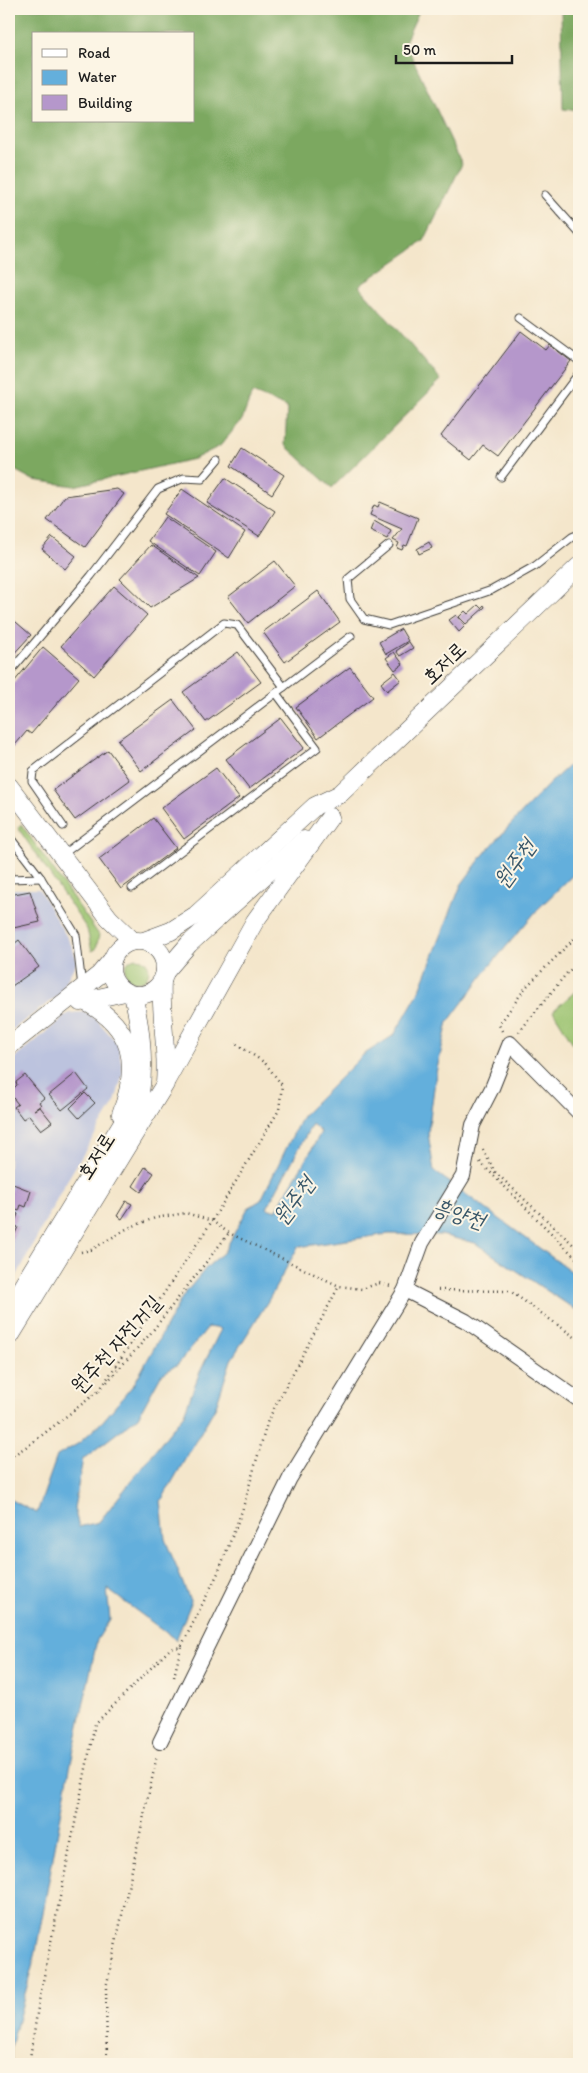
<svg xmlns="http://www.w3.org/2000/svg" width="588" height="2073" font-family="Itim,'Poor Story',sans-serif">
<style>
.industrial{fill:#bcc3de}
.green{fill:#9ac26e;stroke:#5b6f45}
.forest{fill:#7ba861;stroke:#4c623e;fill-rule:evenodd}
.water{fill:#64afdc;stroke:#40667c;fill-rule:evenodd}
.building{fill:#b597cb}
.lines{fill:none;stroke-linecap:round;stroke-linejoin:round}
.service-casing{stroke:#3c3a36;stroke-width:9}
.minor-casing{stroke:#3c3a36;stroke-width:16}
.tertiary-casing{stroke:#3c3a36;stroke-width:19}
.path{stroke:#3c3a36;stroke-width:2.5;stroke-dasharray:1 4;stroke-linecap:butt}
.service{stroke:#fff;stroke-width:7}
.minor{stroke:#fff;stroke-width:14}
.tertiary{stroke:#fff;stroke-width:18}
.labels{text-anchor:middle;stroke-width:4;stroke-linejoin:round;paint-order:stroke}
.street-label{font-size:21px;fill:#1c1c1c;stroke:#fcf5e5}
.water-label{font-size:22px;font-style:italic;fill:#395769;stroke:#fcf5e5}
</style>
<rect width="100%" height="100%" fill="#fcf5e5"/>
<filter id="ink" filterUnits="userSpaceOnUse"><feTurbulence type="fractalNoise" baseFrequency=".02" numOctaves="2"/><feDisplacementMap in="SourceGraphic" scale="10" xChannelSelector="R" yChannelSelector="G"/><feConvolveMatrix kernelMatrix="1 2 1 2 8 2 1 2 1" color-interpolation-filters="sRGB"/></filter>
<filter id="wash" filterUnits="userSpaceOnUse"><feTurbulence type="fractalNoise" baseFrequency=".0096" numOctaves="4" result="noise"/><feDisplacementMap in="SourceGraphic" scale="20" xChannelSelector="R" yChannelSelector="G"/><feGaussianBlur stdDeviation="1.12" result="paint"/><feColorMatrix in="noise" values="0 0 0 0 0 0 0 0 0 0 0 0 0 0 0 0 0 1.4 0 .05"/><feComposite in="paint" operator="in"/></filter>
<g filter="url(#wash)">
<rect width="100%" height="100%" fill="#f4e6cb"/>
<g class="industrial">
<polygon points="9,889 39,889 72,946 77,961 59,995 9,1032"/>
<polygon points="86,1012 97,1020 118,1044 123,1073 115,1102 63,1187 9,1291 9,1063 69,1013"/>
</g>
<g class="green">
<polygon points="21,824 99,935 96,949 92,951 87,929 18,828"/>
<circle cx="137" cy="970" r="12"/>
<polygon points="579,988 579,1053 553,1011"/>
</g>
<g class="forest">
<path d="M9 9H420L405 42 462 164 424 241 359 286 441 380 332 488 285 445 287 407 252 393 242 420 220 446 194 459 74 486 33 480 9 467ZM34 34H194V121H34Z"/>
<polygon points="561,9 579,9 579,111 563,109"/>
</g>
<path class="water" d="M579 756V869L538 909 489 967 448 1022 436 1073 428 1133 434 1171 579 1277V1312L475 1243 441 1235 389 1234 298 1247 268 1301 231 1360 216 1406 161 1501 165 1539 191 1603 176 1640 107 1589 110 1619 97 1640 66 1787 35 1956 11 2047V2064H9V1499L37 1513 57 1456 79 1443 103 1421 134 1384 183 1296 206 1268 224 1252 248 1208 261 1200 302 1116 363 1055 394 1035 419 992 461 885 484 854 511 824 549 784ZM312 1124 321 1132C307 1160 290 1184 276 1211L267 1208ZM208 1327 221 1329 199 1374 184 1414 99 1522 79 1527 74 1508 83 1459 138 1417 161 1375 178 1364Z"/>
<g id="blocks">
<g class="building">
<polygon points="521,331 546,350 550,345 571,361 498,456 483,445 471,460 441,436"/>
<polygon points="242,448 284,475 272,494 231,466"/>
<polygon points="225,478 275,511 259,536 207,503"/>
<polygon points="117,489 124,494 85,547 47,520 65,496"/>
<polygon points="182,489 245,532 229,558 164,514"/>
<polygon points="380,502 418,518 407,546 404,545 402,550 397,548 399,543 393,540 402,529 370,515 374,505 378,507"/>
<polygon points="165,517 216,552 200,576 148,541"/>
<polygon points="374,521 391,531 387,539 370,531"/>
<polygon points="52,537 76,556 65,569 42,549"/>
<polygon points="429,542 432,548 419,554 417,549"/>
<polygon points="151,545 199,578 150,608 120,579"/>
<polygon points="275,561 295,586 248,623 228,597"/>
<polygon points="114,586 147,615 94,676 61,646"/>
<polygon points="318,591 340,622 285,662 263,632"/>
<polygon points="478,605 481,608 484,605 485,607 466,624 459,617 465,611 468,614"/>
<polygon points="456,615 465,626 459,632 449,620"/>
<polygon points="9,616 31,635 9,659"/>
<polygon points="401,629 408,641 386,654 379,642"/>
<polygon points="409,642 413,648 400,656 396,651"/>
<polygon points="43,647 79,678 31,734 27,731 9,752 9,688"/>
<polygon points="238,652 261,682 206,722 183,692"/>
<polygon points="394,652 403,664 395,670 386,658"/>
<polygon points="350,667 373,697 318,738 296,707"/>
<polygon points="395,672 401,680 387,691 381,683"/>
<polygon points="173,700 196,730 141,771 118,740"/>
<polygon points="281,718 304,748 249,789 226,759"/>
<polygon points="108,750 130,780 75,820 53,790"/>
<polygon points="216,768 239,798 184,839 161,808"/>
<polygon points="153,818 176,848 121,889 99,859"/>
<rect x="9" y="860" width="4" height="15"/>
<polygon points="30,891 40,922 9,929 9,895"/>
<polygon points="19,940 39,967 9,988 9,948"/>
<polygon points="76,1073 88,1089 62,1110 49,1095"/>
<polygon points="25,1075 44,1098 39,1102 41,1105 34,1110 40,1107 52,1122 41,1130 29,1115 23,1119 14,1107 18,1104 9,1093 17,1085 16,1082"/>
<polygon points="85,1093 95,1103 79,1118 70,1108"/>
<polygon points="145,1167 154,1173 141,1192 133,1186"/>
<polygon points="13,1184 31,1191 26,1207 21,1205 19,1211 9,1207 9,1195"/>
<polygon points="126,1201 132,1204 122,1219 117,1216"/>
<polygon points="9,1210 18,1214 14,1224 9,1222"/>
<polygon points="9,1224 18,1227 11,1242 9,1241"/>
</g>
</g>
</g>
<g filter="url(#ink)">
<use href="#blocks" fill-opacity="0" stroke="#3c3a36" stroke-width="1"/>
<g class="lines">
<g class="service-casing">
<g id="service">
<polyline points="545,195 579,233"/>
<polyline points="521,318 579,361"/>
<polyline points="501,477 579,373"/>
<polyline points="389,545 348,579 350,599 364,619 389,625 492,590 535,566 572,537 579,534"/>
<polyline points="9,673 91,576 158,489 184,478 202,479 219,459"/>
<polyline points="9,809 19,801"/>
<polyline points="63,826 32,781 33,771 224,623 237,625 284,687"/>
<polyline points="9,836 41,878 76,935 82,987"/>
<polyline points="62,855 351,636"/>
<polyline points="9,879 41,878"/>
<polyline points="132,888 317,748 276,693"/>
</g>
</g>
<g class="minor-casing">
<g id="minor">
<polyline points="405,1290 466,1321 579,1400"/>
<polyline points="160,1742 290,1478 405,1290 422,1243 463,1176 473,1125 492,1088 510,1043 579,1113"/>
</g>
</g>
<g class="tertiary-casing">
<g id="tertiary">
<polyline points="9,786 109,918 133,941"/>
<circle cx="138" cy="968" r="27"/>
<polyline points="144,941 171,931 196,915 315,806 340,794 579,566"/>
<polyline points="165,972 189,944 304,840"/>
<path d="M84 1001C134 1027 140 1064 121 1114"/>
<polyline points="80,1002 125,992"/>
<polyline points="9,1046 99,975 111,961"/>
<polyline points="167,1079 255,921 330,817"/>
<path d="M9 1308 140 1094C145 1060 141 1028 133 995"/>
<path d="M9 1338 165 1084C168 1049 160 1015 162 981"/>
</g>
</g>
<g class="path">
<polyline points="502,1031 499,1025 526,987 579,934"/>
<polyline points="519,1032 567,973 579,962"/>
<polyline points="483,1150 495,1172 579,1250"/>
<polyline points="480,1162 579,1261"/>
<polyline points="81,1252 91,1250 128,1228 155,1218 186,1213 212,1221 229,1233 339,1286 362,1289 379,1283 391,1286"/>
<polyline points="438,1290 510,1291 579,1340"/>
<polyline points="107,1382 150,1334 229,1233"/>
<polyline points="99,1391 212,1221 279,1110 282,1085 265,1063 235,1043"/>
<polyline points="9,1458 32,1443 100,1390"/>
<polyline points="174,1677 181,1647"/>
<polyline points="29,2064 39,2001 95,1724 170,1649 181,1647 218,1573 242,1511 268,1420 339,1286"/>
<polyline points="107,2064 106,1988 157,1756"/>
</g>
<use href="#service" class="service"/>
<use href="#minor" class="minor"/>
<use href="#tertiary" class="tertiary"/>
</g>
</g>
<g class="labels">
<g class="street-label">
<text transform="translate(444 663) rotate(-44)" y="7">호저로</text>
<text transform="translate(96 1156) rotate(-58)" y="7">호저로</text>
<text transform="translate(116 1344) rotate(-48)" y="7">원주천 자전거길</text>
</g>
<g class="water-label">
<text transform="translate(514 863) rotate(-54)" y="8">원주천</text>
<text transform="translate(293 1200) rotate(-53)" y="8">원주천</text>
<text transform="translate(459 1213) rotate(18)" y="8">흥양천</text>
</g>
</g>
<rect width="588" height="2073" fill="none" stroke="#fcf5e5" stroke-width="30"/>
<rect x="32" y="32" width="162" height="90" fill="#fcf5e5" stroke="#a29e95"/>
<rect x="42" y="49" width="25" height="8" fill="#ffffff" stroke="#a29e95"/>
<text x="78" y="58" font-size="15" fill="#1c1c1c">Road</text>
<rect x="42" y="70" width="25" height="15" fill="#64afdc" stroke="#a29e95"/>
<text x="78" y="82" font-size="15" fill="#1c1c1c">Water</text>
<rect x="42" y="95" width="25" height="15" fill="#b597cb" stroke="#a29e95"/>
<text x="78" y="108" font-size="15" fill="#1c1c1c">Building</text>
<path d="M396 55v8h116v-8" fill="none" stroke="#1c1c1c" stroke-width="2.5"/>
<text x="403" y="55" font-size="15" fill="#1c1c1c" stroke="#fcf5e5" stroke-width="4" paint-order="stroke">50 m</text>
</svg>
